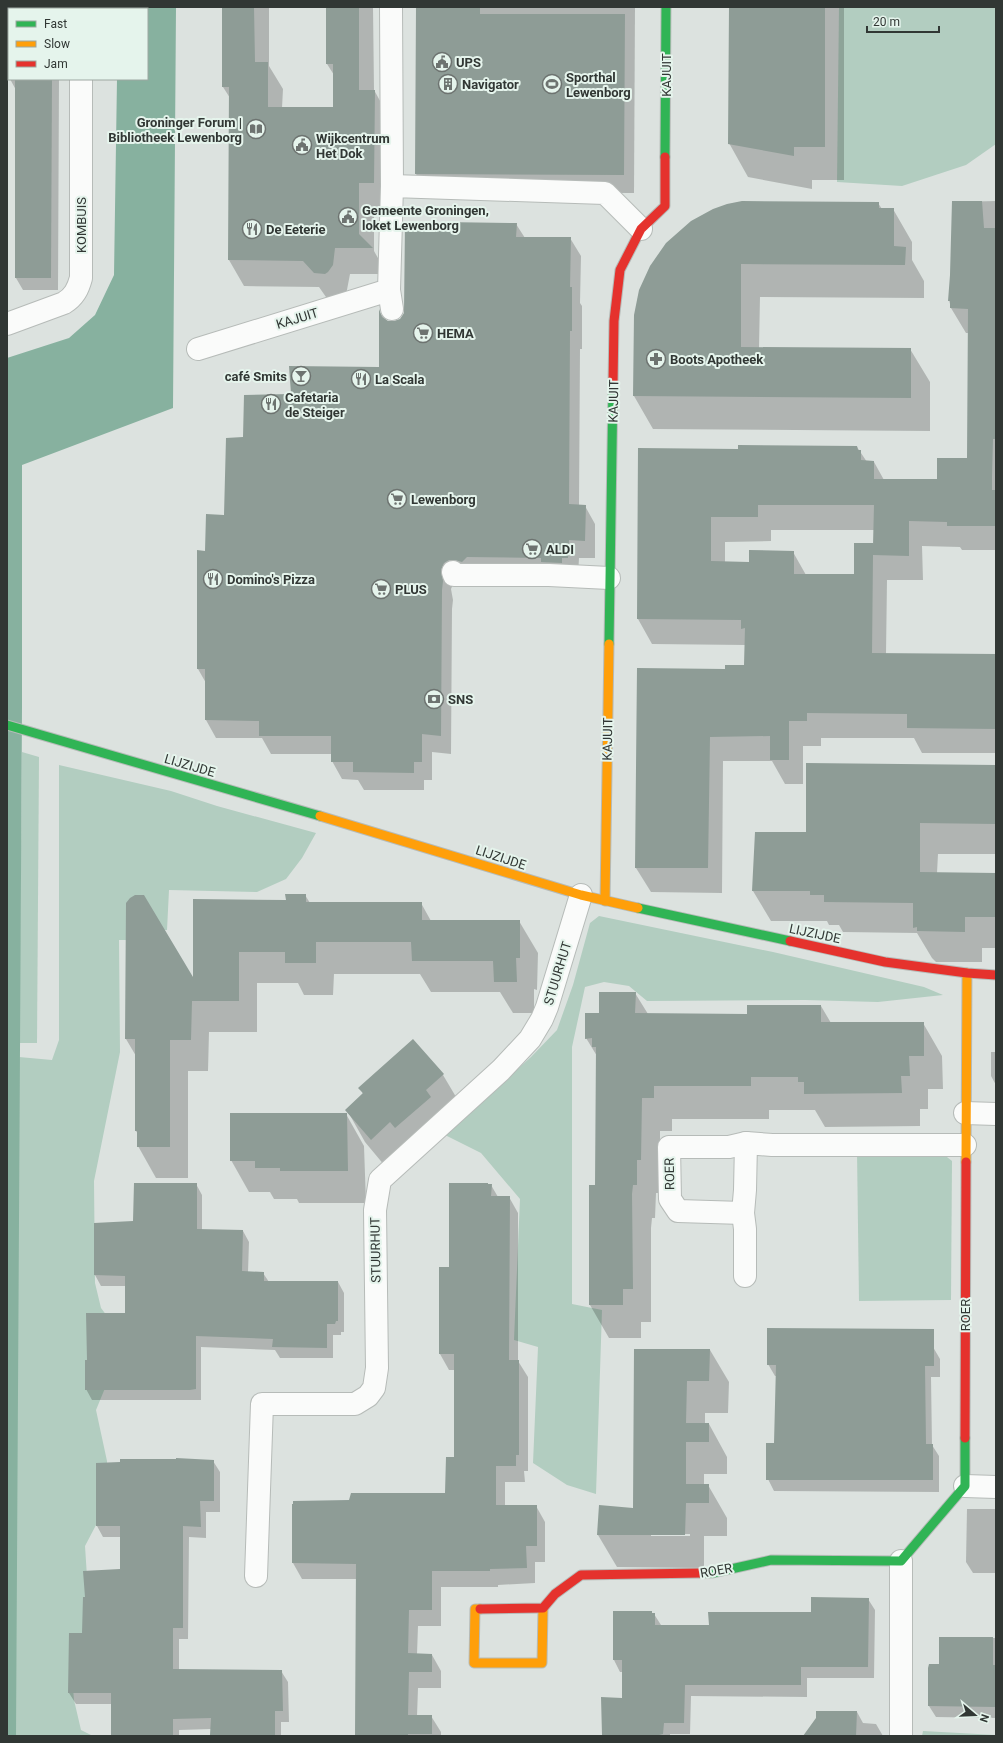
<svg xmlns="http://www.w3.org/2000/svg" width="1003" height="1743" font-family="Roboto,sans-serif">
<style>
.green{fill:#b2cdc0}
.water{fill:#87b19f}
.shadow{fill:#0003;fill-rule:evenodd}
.building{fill:#8e9c96;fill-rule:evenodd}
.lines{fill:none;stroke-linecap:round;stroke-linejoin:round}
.street-casing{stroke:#b6bbb8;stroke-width:24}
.fast-casing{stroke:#b6bbb8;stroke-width:11}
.slow-casing{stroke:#b6bbb8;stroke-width:11}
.jam-casing{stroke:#b6bbb8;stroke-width:11}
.street{stroke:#fafbfa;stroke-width:22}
.fast{stroke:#30b455;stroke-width:9}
.slow{stroke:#ff9f0a;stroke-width:9}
.jam{stroke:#e5322d;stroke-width:9}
.labels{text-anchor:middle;stroke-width:4;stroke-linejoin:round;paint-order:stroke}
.poi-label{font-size:13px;font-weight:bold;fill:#313734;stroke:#e5f4ec;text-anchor:start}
.street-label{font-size:13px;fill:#313734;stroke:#e5f4ec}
</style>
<rect width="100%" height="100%" fill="#dce2df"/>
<g class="green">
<polygon points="839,7 996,7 996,144 966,165 902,186 837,182"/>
<polygon points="22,752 39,757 37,1043 19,1043"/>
<polygon points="59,765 171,791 217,806 316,833 302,858 286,879 257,892 169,890 167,930 137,930 137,940 119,940 120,1052 94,1181 95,1283 101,1308 107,1316 110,1376 96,1410 107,1461 106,1506 85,1546 90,1623 72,1676 74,1700 81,1730 93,1736 7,1736 7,1237 16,1237 19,1057 52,1060 59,1040"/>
<polygon points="599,916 773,952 924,987 943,995 878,1002 805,1000 647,1001 629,986 604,982 585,987 572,1047 572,1304 602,1310 596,1494 567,1485 533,1463 538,1347 514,1340 520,1199 481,1153 445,1135 531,1057 557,1030 573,985 590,923"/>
<polygon points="938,1150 952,1161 951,1300 859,1301 857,1151"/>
<polygon points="923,1731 996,1735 996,1736 922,1736"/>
</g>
<polygon class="water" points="118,7 176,7 173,408 22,465 22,706 16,1736 7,1736 7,358 69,338 95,315 114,275 117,79 147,79 147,9 118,9"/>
<g class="shadow">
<rect x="17" y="7" width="42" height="2"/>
<polygon points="223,7 269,7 269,66 283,89 282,108 334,108 334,75 327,64 327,7 373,7 374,90 389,117 389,209 374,209 374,251 387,274 350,274 346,295 331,300 326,297 319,287 244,286 229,260 230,98 223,87"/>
<polygon points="417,7 635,7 634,193 427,192 416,174"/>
<polygon points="730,7 844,7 844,180 812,180 812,189 748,177 729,143"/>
<polygon points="10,79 59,79 58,290 23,290 16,278 16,90"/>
<path d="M996 201V550H962L960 547 922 546 923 580H887L886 654 996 655V753H922L914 738H821V746H803V784H785L772 761H723L722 893 651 892 636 868 726 670 745 666V645L652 644 638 619 639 449 739 450 857 447 867 462H874L884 480H938L968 459 969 333H966L951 308 949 300 951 275 953 202ZM771 530H875L874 547 873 544 855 575H806L793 552 750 563H725V542L771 541Z"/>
<polygon points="878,203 882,209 893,209 912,242 912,260 924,281 924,298 760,297 759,348 910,349 930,382 930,431 653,429 634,396 634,322 638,298"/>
<polygon points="516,224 525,238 570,238 581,256 580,303 582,306 582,349 580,349 579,505 585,506 595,524 595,558 579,558 578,576 454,582 451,589 453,600 452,609 451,754 432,752 432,780 424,780 424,790 364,790 358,780 342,779 332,761 332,754 271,754 262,738 216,738 206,720 206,683 198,669 206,552 225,516 244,438 292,395 380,368 380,313 388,322 395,322 400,320"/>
<polygon points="996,766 996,854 938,854 937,873 996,874 996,948 982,948 982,962 936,962 932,958 917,933 843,932 839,925 829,925 827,921 771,921 753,891 807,833"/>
<polygon points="305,895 310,903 421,903 431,921 519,921 538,953 537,990 534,989 534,1013 513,1013 500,992 431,992 420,974 334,974 333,995 304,995 298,983 257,983 257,1032 209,1032 208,1071 188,1071 188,1178 156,1178 138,1146 138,1134 136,1131 136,1056 126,1039 127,904 194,980 287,901"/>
<polygon points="635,993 648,1014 748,1015 821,1006 831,1023 923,1023 942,1056 943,1089 928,1089 928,1109 920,1109 920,1126 825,1127 815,1110 769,1110 769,1119 672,1119 672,1131 660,1131 660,1193 656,1193 655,1218 652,1218 651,1228 651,1322 641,1322 641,1338 609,1338 590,1305 596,1186 597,1056 586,1038 600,1014"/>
<polygon points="991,1052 996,1052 996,1085 991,1076"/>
<polygon points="443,1075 462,1107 390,1172 365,1142 347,1110 363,1094 360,1088"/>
<polygon points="346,1114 364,1146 366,1203 299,1203 297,1199 274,1199 270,1192 249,1192 231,1160"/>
<polygon points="196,1184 202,1195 202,1230 243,1231 249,1242 248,1272 263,1273 269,1282 338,1282 344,1293 344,1332 341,1332 341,1335 333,1335 333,1358 280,1358 275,1350 201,1347 201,1400 92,1400 86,1389 126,1314 126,1286 101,1286 95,1275 134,1222"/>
<polygon points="489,1185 491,1185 498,1197 509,1197 518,1213 518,1361 528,1377 528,1471 524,1471 525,1482 505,1482 505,1506 536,1506 545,1522 545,1562 535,1562 535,1583 498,1585 498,1587 441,1587 441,1626 418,1626 417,1654 432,1655 441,1671 441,1688 418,1688 417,1716 431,1716 441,1732 441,1736 356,1736 357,1579 302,1579 293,1563 350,1501 446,1494 455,1458 455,1370 449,1370 440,1354 450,1268"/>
<polygon points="933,1347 940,1359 940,1377 931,1377 932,1445 939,1456 939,1492 774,1491 768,1479 775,1444 777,1376 775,1376 768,1364"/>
<path d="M635 1350H710L729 1382 728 1413H705V1424H709L727 1457V1474H704V1485H708L727 1518V1536H704V1568L617 1567 598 1535 634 1509ZM651 1534H690V1536H651Z"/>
<polygon points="213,1461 220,1472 220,1512 206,1512 206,1538 189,1537 188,1639 179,1639 179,1670 281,1671 288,1682 289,1722 281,1722 281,1736 212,1736 211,1729 179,1730 179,1736 112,1736 112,1704 76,1704 69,1693 83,1634 121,1570 121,1537 103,1537 97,1526"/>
<polygon points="967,1509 996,1509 996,1573 973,1573 966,1562"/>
<polygon points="868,1599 875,1610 874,1678 807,1678 807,1697 691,1696 690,1734 670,1734 670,1736 604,1736 603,1734 623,1699 623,1672 620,1672 614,1660 614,1612 654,1614 661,1625 710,1626 812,1613"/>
<polygon points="995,1602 996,1718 936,1717 929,1706 940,1666 940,1638 995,1638"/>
<polygon points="857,1712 863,1723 876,1724 883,1736 805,1736"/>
</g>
<g class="building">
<polygon points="222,7 254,7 255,62 268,62 268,107 333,107 333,64 326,64 326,7 359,7 359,90 375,90 374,183 359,183 359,234 373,248 335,248 333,265 328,272 325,274 314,273 303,261 228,260 229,87 222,87"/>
<polygon points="416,7 480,7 480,14 625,14 624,175 415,174"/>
<polygon points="729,7 825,7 825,147 794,147 794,156 728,144"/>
<polygon points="15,79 52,79 51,278 15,278"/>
<polygon points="742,201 879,202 879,208 894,208 894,246 906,247 905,265 741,264 741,347 911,348 911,398 633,396 634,315 639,290 650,266 666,243 691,221 713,209 727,204"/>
<path d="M952 201H982L984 228H996V439H993L992 476V490H996V526H947V522L909 521V556L873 555 872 653 996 654V729L907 728V714L807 713V721H789V760H770V736L710 737 708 868H635L637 668 725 669V665H744L745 628 741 629V620L637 619 638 448 738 449V445L857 446 858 450H861V460L874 461V479H937V458H967L968 309 950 308V301H948L950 275ZM758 505H874L873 546V543H854V574H794V551L749 550V562L711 561V517H758Z"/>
<polygon points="405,222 442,223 442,222 517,223 516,237 571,237 570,287 572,287 572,331 570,331 569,504 586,505 585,541 569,540 568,558 562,558 562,563 541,562 541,558 467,557 462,562 455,560 449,560 444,563 441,570 443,581 442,590 441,736 422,734 422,762 414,762 414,773 353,772 353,762 331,762 331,736 259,736 259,721 205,720 205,669 197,669 197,550 205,551 206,514 224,515 226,438 243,437 244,395 291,394 289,366 379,367 379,309 382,317 388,321 394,321 400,319 404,313"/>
<polygon points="806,763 996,765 996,824 920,823 920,872 996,873 996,917 965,917 965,932 917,931 917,927 913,928 913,903 824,902 824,895 810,895 810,891 752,891 755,832 806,832"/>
<polygon points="285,894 306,894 306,902 422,902 422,920 520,920 520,958 516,958 517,982 494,982 493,961 412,961 411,942 316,942 316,963 285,963 285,952 239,952 239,1001 192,1001 191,1040 170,1040 170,1147 137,1147 137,1131 135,1131 135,1039 125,1039 126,903 130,898 135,895 144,895 193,977 193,899 286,900"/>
<polygon points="599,992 636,992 635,1013 747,1014 747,1005 821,1005 821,1022 924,1022 924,1056 909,1056 910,1076 901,1076 902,1093 804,1094 804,1082 798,1082 798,1077 751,1077 751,1086 654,1086 654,1098 642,1098 641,1160 637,1160 637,1185 633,1185 632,1194 633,1289 623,1289 623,1305 589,1305 589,1185 595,1185 596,1047 592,1047 592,1038 585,1039 585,1013 599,1013"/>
<polygon points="413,1039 444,1074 426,1090 431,1097 395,1128 390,1122 371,1140 345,1110 363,1093 358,1088"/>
<polygon points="230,1113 347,1113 348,1171 280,1171 280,1168 255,1168 255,1161 230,1161"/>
<polygon points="134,1183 197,1183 197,1229 243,1230 242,1271 264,1272 264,1281 338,1281 338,1321 336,1321 335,1324 327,1324 327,1348 272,1347 273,1339 196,1336 196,1389 190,1390 85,1390 85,1360 87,1360 86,1313 125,1313 125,1276 94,1275 94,1223 133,1221"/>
<polygon points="449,1183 488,1183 488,1184 492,1184 491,1196 510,1196 509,1360 519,1360 519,1455 516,1455 516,1466 496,1466 496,1505 537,1505 537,1546 526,1546 527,1568 490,1569 490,1571 432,1571 432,1610 409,1610 408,1653 432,1654 432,1672 409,1672 408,1715 432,1715 432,1734 408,1734 408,1736 355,1736 356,1564 292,1563 292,1504 293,1504 293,1501 349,1500 351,1493 445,1493 446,1457 454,1457 454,1354 439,1354 439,1267 449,1267"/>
<polygon points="767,1328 934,1329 934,1366 925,1366 926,1444 933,1444 933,1480 766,1480 766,1443 774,1443 776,1365 767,1365"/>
<polygon points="634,1349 710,1349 709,1381 687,1381 686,1423 709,1423 709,1442 686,1442 686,1484 709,1484 709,1503 686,1503 685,1535 597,1535 599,1505 633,1508"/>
<polygon points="176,1458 214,1460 214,1501 200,1501 201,1527 183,1526 183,1628 173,1628 173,1669 282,1670 283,1711 275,1711 275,1735 210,1735 211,1718 173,1719 173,1736 111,1736 111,1693 68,1693 69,1633 82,1633 83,1597 85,1597 83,1571 120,1569 120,1526 96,1526 96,1463 120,1462 120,1459 176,1459"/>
<polygon points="811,1597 869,1598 868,1667 801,1667 801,1685 685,1685 684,1723 664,1723 663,1734 659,1735 602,1735 601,1697 622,1698 622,1660 613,1660 613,1611 652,1611 652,1613 655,1613 655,1625 709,1625 708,1612 811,1612"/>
<polygon points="939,1637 993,1637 993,1665 996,1665 996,1707 928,1706 928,1668 929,1664 939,1664"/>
<polygon points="816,1711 857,1711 856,1736 803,1736 816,1718"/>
</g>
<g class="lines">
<g class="street-casing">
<g id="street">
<polyline points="81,7 81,9"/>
<polyline points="391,7 392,186"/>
<polyline points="389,290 392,309"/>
<path d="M7 324 64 303C74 297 78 289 81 278V79"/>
<polyline points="198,349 389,290 392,186 605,193 641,229"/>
<polyline points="453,572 454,575 549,575 609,578"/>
<polyline points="965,1113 996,1114"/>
<polyline points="743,1213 678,1211 670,1199 669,1147 729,1147 746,1143 772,1145 965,1145"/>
<polyline points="745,1276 745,1229 743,1213 745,1190 746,1143"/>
<polyline points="965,1486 996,1487"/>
<polyline points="256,1576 262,1404 355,1404 368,1396 374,1388 377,1368 375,1210 380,1180 501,1070 530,1039 542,1019 547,1007 581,895"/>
<polyline points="901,1736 901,1561"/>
</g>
</g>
<g class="fast-casing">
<g id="fast">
<polyline points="665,157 666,7"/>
<polyline points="609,644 613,384"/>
<polyline points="7,725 320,816"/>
<polyline points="638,908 790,941"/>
<polyline points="701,1573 713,1573 771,1560 901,1561 965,1486 965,1438"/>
</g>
</g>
<g class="slow-casing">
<g id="slow">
<polyline points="320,816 581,895 638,908"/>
<polyline points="605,901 609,644"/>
<polyline points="966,1162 967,973"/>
<polyline points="480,1609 475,1609 474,1663 542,1663 543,1608"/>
</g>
</g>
<g class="jam-casing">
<g id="jam">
<polyline points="613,384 614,321 620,270 641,229 665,206 665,157"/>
<polyline points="790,941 885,962 967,973 996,975"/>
<polyline points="965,1438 966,1162"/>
<polyline points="480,1609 543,1608 555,1594 581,1575 701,1573"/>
</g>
</g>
<use href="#street" class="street"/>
<use href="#fast" class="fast"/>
<use href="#slow" class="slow"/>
<use href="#jam" class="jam"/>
</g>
<defs>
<g id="civic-ring" transform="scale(1)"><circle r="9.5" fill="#e5f4ec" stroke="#6d7370" stroke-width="1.5"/><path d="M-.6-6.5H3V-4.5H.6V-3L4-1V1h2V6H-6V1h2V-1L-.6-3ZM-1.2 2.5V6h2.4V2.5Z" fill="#6d7370"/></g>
<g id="building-ring" transform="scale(1)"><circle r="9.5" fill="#e5f4ec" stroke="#6d7370" stroke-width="1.5"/><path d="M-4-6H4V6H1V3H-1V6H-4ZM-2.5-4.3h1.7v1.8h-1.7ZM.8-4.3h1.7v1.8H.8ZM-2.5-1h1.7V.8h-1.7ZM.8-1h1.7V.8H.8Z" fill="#6d7370"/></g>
<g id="stadium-ring" transform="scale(1)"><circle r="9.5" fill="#e5f4ec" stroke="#6d7370" stroke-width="1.5"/><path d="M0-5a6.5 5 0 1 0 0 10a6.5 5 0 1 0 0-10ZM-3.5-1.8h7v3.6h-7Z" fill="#6d7370"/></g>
<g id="library-ring" transform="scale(1)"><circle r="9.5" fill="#e5f4ec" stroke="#6d7370" stroke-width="1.5"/><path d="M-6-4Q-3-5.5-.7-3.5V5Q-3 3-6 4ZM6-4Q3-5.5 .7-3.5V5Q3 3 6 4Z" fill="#6d7370"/></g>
<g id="restaurant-ring" transform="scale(1)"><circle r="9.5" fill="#e5f4ec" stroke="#6d7370" stroke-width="1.5"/><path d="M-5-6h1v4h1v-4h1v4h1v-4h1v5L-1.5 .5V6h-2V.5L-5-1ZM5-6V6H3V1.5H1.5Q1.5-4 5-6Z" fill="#6d7370"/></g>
<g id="supermarket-ring" transform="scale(1)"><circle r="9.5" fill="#e5f4ec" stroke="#6d7370" stroke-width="1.5"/><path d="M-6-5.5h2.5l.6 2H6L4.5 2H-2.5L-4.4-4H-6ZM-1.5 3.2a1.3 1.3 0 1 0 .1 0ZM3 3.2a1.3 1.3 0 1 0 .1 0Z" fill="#6d7370"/></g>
<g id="pharmacy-ring" transform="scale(1)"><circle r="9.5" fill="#e5f4ec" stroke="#6d7370" stroke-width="1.5"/><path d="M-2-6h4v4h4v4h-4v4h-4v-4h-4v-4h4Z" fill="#6d7370"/></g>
<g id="bar-ring" transform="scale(1)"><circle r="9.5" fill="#e5f4ec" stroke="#6d7370" stroke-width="1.5"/><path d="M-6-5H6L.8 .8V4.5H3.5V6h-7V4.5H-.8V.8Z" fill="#6d7370"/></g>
<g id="bank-ring" transform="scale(1)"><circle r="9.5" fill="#e5f4ec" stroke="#6d7370" stroke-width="1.5"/><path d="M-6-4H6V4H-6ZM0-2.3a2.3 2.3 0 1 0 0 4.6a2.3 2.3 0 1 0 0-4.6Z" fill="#6d7370"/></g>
</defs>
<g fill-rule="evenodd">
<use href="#civic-ring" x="442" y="62"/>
<use href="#building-ring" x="448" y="84"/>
<use href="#stadium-ring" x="552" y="84"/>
<use href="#library-ring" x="256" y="129"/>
<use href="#civic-ring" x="302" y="145"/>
<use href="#civic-ring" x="348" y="217"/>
<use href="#restaurant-ring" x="252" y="229"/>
<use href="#supermarket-ring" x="423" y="333"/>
<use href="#pharmacy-ring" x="656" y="359"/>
<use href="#bar-ring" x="301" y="376"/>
<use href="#restaurant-ring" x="361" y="379"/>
<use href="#restaurant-ring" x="271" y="404"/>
<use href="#supermarket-ring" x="397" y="499"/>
<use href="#supermarket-ring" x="532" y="549"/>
<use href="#restaurant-ring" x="213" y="579"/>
<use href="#supermarket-ring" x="381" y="589"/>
<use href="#bank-ring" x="434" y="699"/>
</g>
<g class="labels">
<g class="poi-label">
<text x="456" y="67">UPS</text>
<text x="566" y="82">Sporthal<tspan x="566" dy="15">Lewenborg</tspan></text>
<text x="462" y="89">Navigator</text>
<text x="242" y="127" text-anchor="end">Groninger Forum |<tspan x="242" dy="15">Bibliotheek Lewenborg</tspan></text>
<text x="316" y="143">Wijkcentrum<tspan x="316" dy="15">Het Dok</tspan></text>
<text x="362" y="215">Gemeente Groningen,<tspan x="362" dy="15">loket Lewenborg</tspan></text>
<text x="266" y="234">De Eeterie</text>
<text x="437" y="338">HEMA</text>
<text x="670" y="364">Boots Apotheek</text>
<text x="287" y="381" text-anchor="end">café Smits</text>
<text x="375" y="384">La Scala</text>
<text x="285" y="402">Cafetaria<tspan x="285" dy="15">de Steiger</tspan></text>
<text x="411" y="504">Lewenborg</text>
<text x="546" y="554">ALDI</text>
<text x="227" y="584">Domino's Pizza</text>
<text x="395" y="594">PLUS</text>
<text x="448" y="704">SNS</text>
</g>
<g class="street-label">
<text transform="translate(666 75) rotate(-90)" y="5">KAJUIT</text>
<text transform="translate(81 225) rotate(-90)" y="5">KOMBUIS</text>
<text transform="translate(297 318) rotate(-17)" y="5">KAJUIT</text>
<text transform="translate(613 401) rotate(-89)" y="5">KAJUIT</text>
<text transform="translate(607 739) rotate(-89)" y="5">KAJUIT</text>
<text transform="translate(190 765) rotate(16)" y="5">LIJZIJDE</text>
<text transform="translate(501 857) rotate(18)" y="5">LIJZIJDE</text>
<text transform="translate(815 933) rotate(12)" y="5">LIJZIJDE</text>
<text transform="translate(557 973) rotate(-73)" y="5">STUURHUT</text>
<text transform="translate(669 1174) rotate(-91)" y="5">ROER</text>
<text transform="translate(375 1250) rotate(-91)" y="5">STUURHUT</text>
<text transform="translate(965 1315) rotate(-90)" y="5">ROER</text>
<text transform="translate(716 1570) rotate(-10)" y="5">ROER</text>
</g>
</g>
<rect width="1003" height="1743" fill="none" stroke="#313734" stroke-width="16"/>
<rect x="8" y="8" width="140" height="72" fill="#e5f4ec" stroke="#9da8a2"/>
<rect x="16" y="21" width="20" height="6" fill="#30b455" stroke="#9da8a2"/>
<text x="44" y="28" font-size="12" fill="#313734">Fast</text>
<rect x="16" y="41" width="20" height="6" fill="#ff9f0a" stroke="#9da8a2"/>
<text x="44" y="48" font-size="12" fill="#313734">Slow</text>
<rect x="16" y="61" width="20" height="6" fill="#e5322d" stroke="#9da8a2"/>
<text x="44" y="68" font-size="12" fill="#313734">Jam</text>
<g transform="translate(975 1715) rotate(109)" stroke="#e5f4ec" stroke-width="3" paint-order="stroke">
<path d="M0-3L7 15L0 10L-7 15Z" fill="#313734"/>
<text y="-6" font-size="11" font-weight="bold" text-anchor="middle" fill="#313734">N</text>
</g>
<path d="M867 26v6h72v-6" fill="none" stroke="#313734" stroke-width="2"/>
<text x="873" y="26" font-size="12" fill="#313734" stroke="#e5f4ec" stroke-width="3" paint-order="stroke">20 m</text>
</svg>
